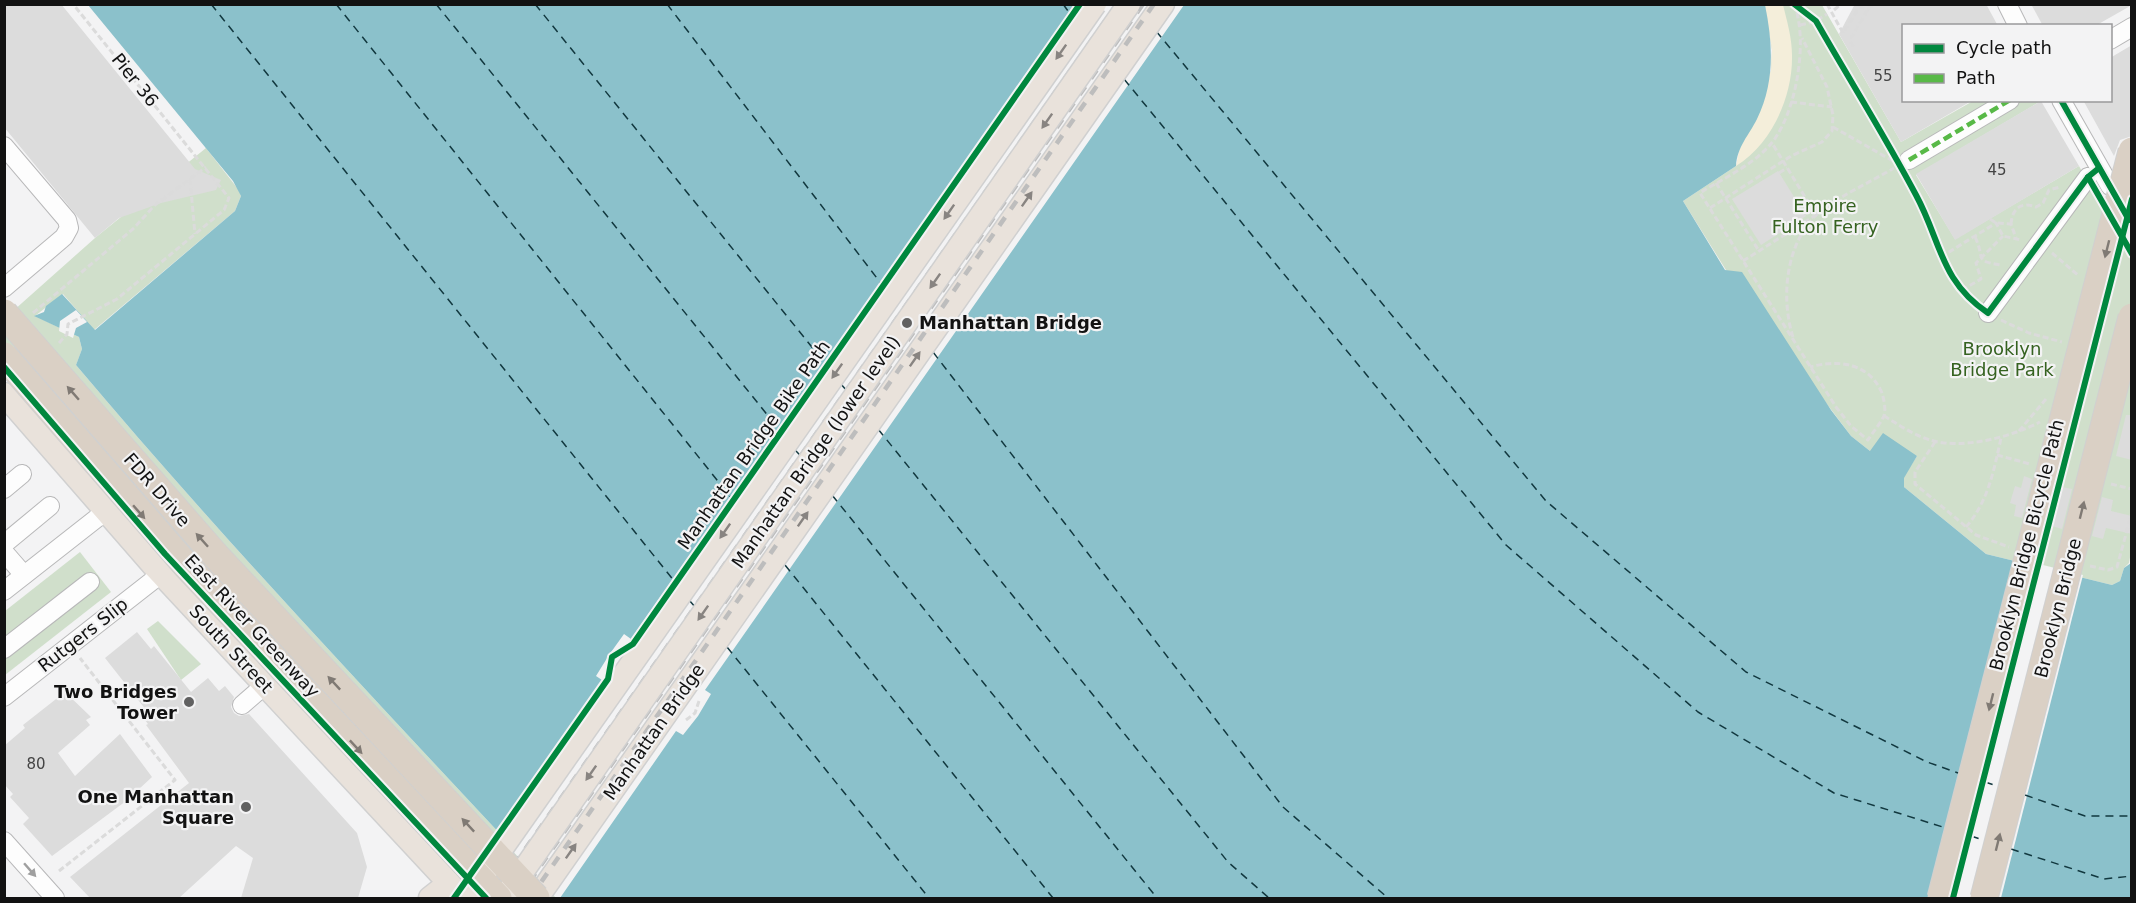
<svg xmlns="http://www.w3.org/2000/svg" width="2136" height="903" font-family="'DejaVu Sans',sans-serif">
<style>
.green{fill:#d0dfcb}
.sand{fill:#f4eeda}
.water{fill:#8bc1cb}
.pier{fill:#f3f3f4}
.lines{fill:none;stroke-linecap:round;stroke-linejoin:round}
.ferry{stroke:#12383f;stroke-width:1.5;stroke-dasharray:8 6;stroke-linecap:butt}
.building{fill:#dcdcdc}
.minor-tunnel{stroke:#d1d1d2;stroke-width:18;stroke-dasharray:18 9;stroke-linecap:butt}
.minor-casing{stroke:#b8b8b9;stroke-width:20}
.major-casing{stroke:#d0d0d0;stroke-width:25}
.path{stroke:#dbdbdb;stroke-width:3;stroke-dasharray:6 3;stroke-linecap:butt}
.minor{stroke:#fdfdfd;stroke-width:18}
.major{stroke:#e9e2db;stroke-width:22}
.rail{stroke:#bdbdbd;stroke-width:4.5;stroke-dasharray:10 10;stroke-linecap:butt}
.major-bridge-casing{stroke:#d0d0d0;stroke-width:25;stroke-linecap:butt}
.highway-bridge-casing{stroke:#d0d0d0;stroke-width:29;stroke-linecap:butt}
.major-bridge{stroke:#e9e2db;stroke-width:22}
.highway-bridge{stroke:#dad0c5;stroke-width:27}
.quiet{stroke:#58b947;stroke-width:4.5;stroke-dasharray:9 4.5;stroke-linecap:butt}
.cycleway-casing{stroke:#f3f3f4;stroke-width:10}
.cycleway{stroke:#00873e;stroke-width:6}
.oneway{fill:#888481}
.oneway2{fill:#807a74}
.oneway3{fill:#9f9f9f}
.poi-dot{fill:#616161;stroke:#f3f3f4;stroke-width:2}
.labels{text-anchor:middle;stroke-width:4.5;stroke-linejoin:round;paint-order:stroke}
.number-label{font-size:15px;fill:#444}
.street-label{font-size:18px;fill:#121212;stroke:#f3f3f4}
.park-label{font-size:18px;fill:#356220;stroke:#f3f3f4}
.poi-label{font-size:18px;font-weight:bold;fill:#121212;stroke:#f3f3f4;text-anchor:end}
</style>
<rect width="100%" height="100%" fill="#f3f3f4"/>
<g class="green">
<polygon points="1765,5 1822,5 1901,142 1973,101 2041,101 1916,175 1955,239 2079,166 2131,260 2132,546 2129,563 2124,568 2120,581 2112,585 1986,554 1904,487 1903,478 1917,456 1870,451 1851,436 1726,270 1683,201 1736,166 1771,71 1772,50"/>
<path d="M206 148 238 189 241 196 235 211 94 330 63 294 35 316 79 337 82 349 76 365C231 549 397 723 560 898H491L5 361 4 319 95 238Z"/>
<polygon points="80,552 111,592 5,675 5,611"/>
<polygon points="158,621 201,664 181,680 147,629"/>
</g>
<path class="sand" d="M1765 5H1783C1787 21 1792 38 1792 55 1793 96 1772 144 1736 166L1739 151 1771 71 1772 50Z"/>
<path class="water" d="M88 5H1765C1773 44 1775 82 1757 119 1749 135 1737 147 1736 166L1683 201 1725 270 1742 272 1831 410 1851 436 1870 451 1883 433 1917 456 1904 478V487L1986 554 2112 585 2120 581 2124 568 2131 563V898H560C397 723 231 549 76 365L82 349 79 337 34 316 44 312 46 306 62 294 95 330 235 211 241 196 233 181Z"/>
<g class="pier">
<polygon points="1075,5 1184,5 705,690 711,694 698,716 683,735 676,731 560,898 556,898 497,834 602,680 596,676 609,655 624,634 631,639"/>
<polygon points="76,310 87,322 76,328 73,338 59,331 60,321"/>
<polygon points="2015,558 2083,575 2001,898 1929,898"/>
</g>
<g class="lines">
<g class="ferry">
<polyline points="211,4 675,582"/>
<polyline points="336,4 733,500"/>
<polyline points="436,4 782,433"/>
<polyline points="535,4 828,367"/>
<polyline points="667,4 883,286"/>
<polyline points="1063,4 1073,18"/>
<polyline points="1156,31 1546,501 1746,672 1927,762 1961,774"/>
<polyline points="1124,79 1506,545 1698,712 1834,793 1946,828"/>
<polyline points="933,352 1283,807 1388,898"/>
<polyline points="840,383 847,391"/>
<polyline points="878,429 1228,862 1269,898"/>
<polyline points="794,449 801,456"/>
<polyline points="832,495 1157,898"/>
<polyline points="785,565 1053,898"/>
<polyline points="689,600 696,608"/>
<polyline points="727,647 929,898"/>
<polyline points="1985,782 2000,787"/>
<polyline points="2025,795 2085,816 2132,816"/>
<polyline points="1971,836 1986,841"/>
<polyline points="2011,849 2104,879 2132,876"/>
</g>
</g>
<g class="building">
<polygon points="4,4 61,4 195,169 221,180 216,190 161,203 119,218 95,238 4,127"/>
<polygon points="1855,4 1986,4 1998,26 1904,26 1904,100 1973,100 1901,142 1839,34"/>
<polygon points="2031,4 2132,4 2132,5 2095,26 2043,26"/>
<polygon points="2132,45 2132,136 2120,140 2114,156 2083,100 2110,100 2110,58"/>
<polygon points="2041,101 2079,166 1955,240 1916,174"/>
<polygon points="1778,171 1806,216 1761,245 1732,199"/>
<polygon points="2126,415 2132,415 2132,460 2116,456"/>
<polygon points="2024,476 2032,479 2022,518 2014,516 2016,505 2010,503 2015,486 2021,488"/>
<polygon points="2062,487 2072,489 2062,529 2052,526"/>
<polygon points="2102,497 2113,500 2111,511 2132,516 2132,534 2106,528 2103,539 2092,536"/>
<polygon points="137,632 151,649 154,646 191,692 208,678 219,691 225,686 234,697 231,707 234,713 239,716 249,714 357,833 367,867 358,898 241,898 253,858 236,846 179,898 90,898 70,877 189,783 146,725 148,724 141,715 146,710 105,658"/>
<polygon points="65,692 91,717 86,720 90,725 58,753 75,776 120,734 152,777 126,801 52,856 23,824 29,818 10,797 13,794 4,784 4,746 25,728 23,725"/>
</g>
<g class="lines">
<polyline class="minor-tunnel" points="2116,198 2132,224"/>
<g class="minor-casing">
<g id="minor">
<polyline points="2007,4 2018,26"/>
<polyline points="2110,40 2132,27"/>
<polyline points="2061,100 2110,186"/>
<polyline points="4,146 67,220 69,228 64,237 4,288"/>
<polyline points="1909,160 2010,100"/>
<polyline points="1988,313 2088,177"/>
<polyline points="4,489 22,474"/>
<polyline points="4,544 50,506"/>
<polyline points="4,552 24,575"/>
<polyline points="4,591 106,511"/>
<polyline points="4,649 90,582"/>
<polyline points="4,697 161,574"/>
<polyline points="242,705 265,685"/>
<polyline points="4,841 55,898"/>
</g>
</g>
<g class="major-casing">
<g id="major">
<polyline points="4,394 153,565 463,898"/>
<polyline points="430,898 449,883"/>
<polyline points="537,898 1163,4"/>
</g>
</g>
<g class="path">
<path d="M1794 4C1809 40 1796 117 1769 146 1751 166 1722 179 1700 193L1836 407 1851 426 1868 440C1873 432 1880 424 1884 416 1886 409 1884 400 1882 393 1869 363 1839 359 1810 367"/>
<polyline points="1827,4 1843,33 1859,7 1868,9 1874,4"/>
<polyline points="1796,7 1816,21 1893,156"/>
<polyline points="1834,10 1841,4"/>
<polyline points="1800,25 1814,22 1827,14"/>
<polyline points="1853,47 1850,40 1868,9"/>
<polyline points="1791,102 1832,107"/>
<polyline points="1833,127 1893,161"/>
<polyline points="1779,173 1787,168"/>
<path d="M1906 177C1931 220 1939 268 1975 304"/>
<polyline points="190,179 195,234"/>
<polyline points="1716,183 1759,251"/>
<polyline points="1710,208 1791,156 1822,142 1832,131 1833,115 1827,87 1802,38"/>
<polyline points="1804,214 1812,209"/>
<polyline points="1990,219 1996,223 2011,224 2016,238"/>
<path d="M2011 224C2012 209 2021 201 2036 207L2043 203 2049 190 2060 187"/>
<path d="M1975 237C1986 259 1972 261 2002 265"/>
<polyline points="2052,253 2079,276"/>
<polyline points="1941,257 1996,223 2003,236 2021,240"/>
<polyline points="1743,261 1816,215 1772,143"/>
<polyline points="1962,290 1981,279 1976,263 2003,236"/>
<polyline points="33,313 133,229 155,205 206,167"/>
<polyline points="2001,320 2029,333 2062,342"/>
<path d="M1793 337C1781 299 1785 247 1815 216 1828 202 1876 179 1894 168"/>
<polyline points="59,343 67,334 68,324 117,299 224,210 229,198 73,4"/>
<path d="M1884 416C1898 424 1913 435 1930 440 1962 450 2011 437 2040 422"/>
<polyline points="2019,431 2046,399"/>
<polyline points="1935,442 1915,472 1915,484 1976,535 2009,547"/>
<polyline points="1997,455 2030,464"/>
<polyline points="2111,484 2132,489"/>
<path d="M1966 527C1988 502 1994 470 2001 438"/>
<polyline points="2090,566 2108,570 2117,567 2132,512"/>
<polyline points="686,720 695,713 699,701"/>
<polyline points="59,871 175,780 80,658"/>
</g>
<use href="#minor" class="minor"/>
<use href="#major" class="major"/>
<g class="rail">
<polyline points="475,898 1103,4"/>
<polyline points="491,898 1117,4"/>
<polyline points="518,898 1143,4"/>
<polyline points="530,898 1154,4"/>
</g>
<g class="major-bridge-casing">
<g id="major-bridge">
<polyline points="509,891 1129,4"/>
<polyline points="467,898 1095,4"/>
</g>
</g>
<g class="highway-bridge-casing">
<g id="highway-bridge">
<polyline points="4,313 217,557 536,898"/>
<polyline points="4,356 185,564 498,898"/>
<polyline points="1941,898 2132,151"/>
<polyline points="1984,898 2132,317"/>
</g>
</g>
<use href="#major-bridge" class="major-bridge"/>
<use href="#highway-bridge" class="highway-bridge"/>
<polyline class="quiet" points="1909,160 2010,100"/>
<g class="cycleway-casing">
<g id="cycleway">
<path d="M1794 4 1816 21C1849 79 1885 136 1916 195 1941 241 1940 281 1988 313L2088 177 2099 168"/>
<polyline points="2061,100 2129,220"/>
<polyline points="2088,177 2132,254"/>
<polyline points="4,367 165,554 486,898"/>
<polyline points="454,898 608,679 612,657 633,644 1080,4"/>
<polyline points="1953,898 2132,199"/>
</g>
</g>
<use href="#cycleway" class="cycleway"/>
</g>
<defs><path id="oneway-solid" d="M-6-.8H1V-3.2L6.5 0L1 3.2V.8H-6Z" transform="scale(1.5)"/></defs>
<g class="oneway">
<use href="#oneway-solid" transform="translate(1061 52) rotate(125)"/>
<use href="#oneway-solid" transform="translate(1047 121) rotate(125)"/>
<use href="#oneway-solid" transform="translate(1027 199) rotate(-55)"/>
<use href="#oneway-solid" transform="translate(949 212) rotate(125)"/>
<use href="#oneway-solid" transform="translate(935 281) rotate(125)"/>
<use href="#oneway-solid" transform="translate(915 359) rotate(-55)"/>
<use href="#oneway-solid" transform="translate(837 371) rotate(125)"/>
<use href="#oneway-solid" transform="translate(803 519) rotate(-55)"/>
<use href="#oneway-solid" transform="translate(725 531) rotate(125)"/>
<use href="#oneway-solid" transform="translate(703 613) rotate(125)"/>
<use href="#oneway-solid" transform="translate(591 773) rotate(125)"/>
<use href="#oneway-solid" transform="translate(571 851) rotate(-55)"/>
</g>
<g class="oneway2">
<use href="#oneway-solid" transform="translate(2107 249) rotate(104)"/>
<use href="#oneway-solid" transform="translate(73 393) rotate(-131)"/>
<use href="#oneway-solid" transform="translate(2082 510) rotate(-76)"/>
<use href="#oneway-solid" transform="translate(139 512) rotate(49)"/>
<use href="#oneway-solid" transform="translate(202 540) rotate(-132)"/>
<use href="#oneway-solid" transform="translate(334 683) rotate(-133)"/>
<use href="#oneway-solid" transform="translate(1991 702) rotate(104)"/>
<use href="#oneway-solid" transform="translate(356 747) rotate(47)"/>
<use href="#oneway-solid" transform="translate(468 825) rotate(-133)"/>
<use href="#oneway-solid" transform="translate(1998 842) rotate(-76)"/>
</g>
<use class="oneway3" href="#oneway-solid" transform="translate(30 870) rotate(49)"/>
<g class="poi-dot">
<circle cx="907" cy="323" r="6"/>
<circle cx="189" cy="702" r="6"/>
<circle cx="246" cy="807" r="6"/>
</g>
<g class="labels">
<g class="number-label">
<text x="1883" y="81">55</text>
<text x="1997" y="175">45</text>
<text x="36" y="769">80</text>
</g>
<g class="street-label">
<text transform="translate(135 80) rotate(51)" y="6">Pier 36</text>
<text transform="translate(754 445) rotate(-55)" y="6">Manhattan Bridge Bike Path</text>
<text transform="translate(816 452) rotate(-55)" y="6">Manhattan Bridge (lower level)</text>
<text transform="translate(157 490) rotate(49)" y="6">FDR Drive</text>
<text transform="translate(2027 545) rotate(-76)" y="6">Brooklyn Bridge Bicycle Path</text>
<text transform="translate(2058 608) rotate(-76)" y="6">Brooklyn Bridge</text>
<text transform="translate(252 626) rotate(47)" y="6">East River Greenway</text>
<text transform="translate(83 635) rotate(-38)" y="6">Rutgers Slip</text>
<text transform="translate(231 649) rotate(47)" y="6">South Street</text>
<text transform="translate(654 732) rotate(-55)" y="6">Manhattan Bridge</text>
</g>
<g class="park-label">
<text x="1825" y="212">Empire<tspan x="1825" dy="21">Fulton Ferry</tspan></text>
<text x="2002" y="355">Brooklyn<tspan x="2002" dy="21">Bridge Park</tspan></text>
</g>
<g class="poi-label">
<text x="919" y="329" text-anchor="start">Manhattan Bridge</text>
<text x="177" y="698">Two Bridges<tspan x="177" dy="21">Tower</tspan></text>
<text x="234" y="803">One Manhattan<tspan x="234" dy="21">Square</tspan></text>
</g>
</g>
<rect width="2136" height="903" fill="none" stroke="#121212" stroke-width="12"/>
<rect x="1902" y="24" width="210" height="78" fill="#f3f3f4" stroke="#99999a" stroke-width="1.5"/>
<rect x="1914" y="44" width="30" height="9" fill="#00873e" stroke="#99999a" stroke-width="1.5"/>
<text x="1956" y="54" font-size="18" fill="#121212">Cycle path</text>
<rect x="1914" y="74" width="30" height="9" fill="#58b947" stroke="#99999a" stroke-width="1.5"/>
<text x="1956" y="84" font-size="18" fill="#121212">Path</text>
</svg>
